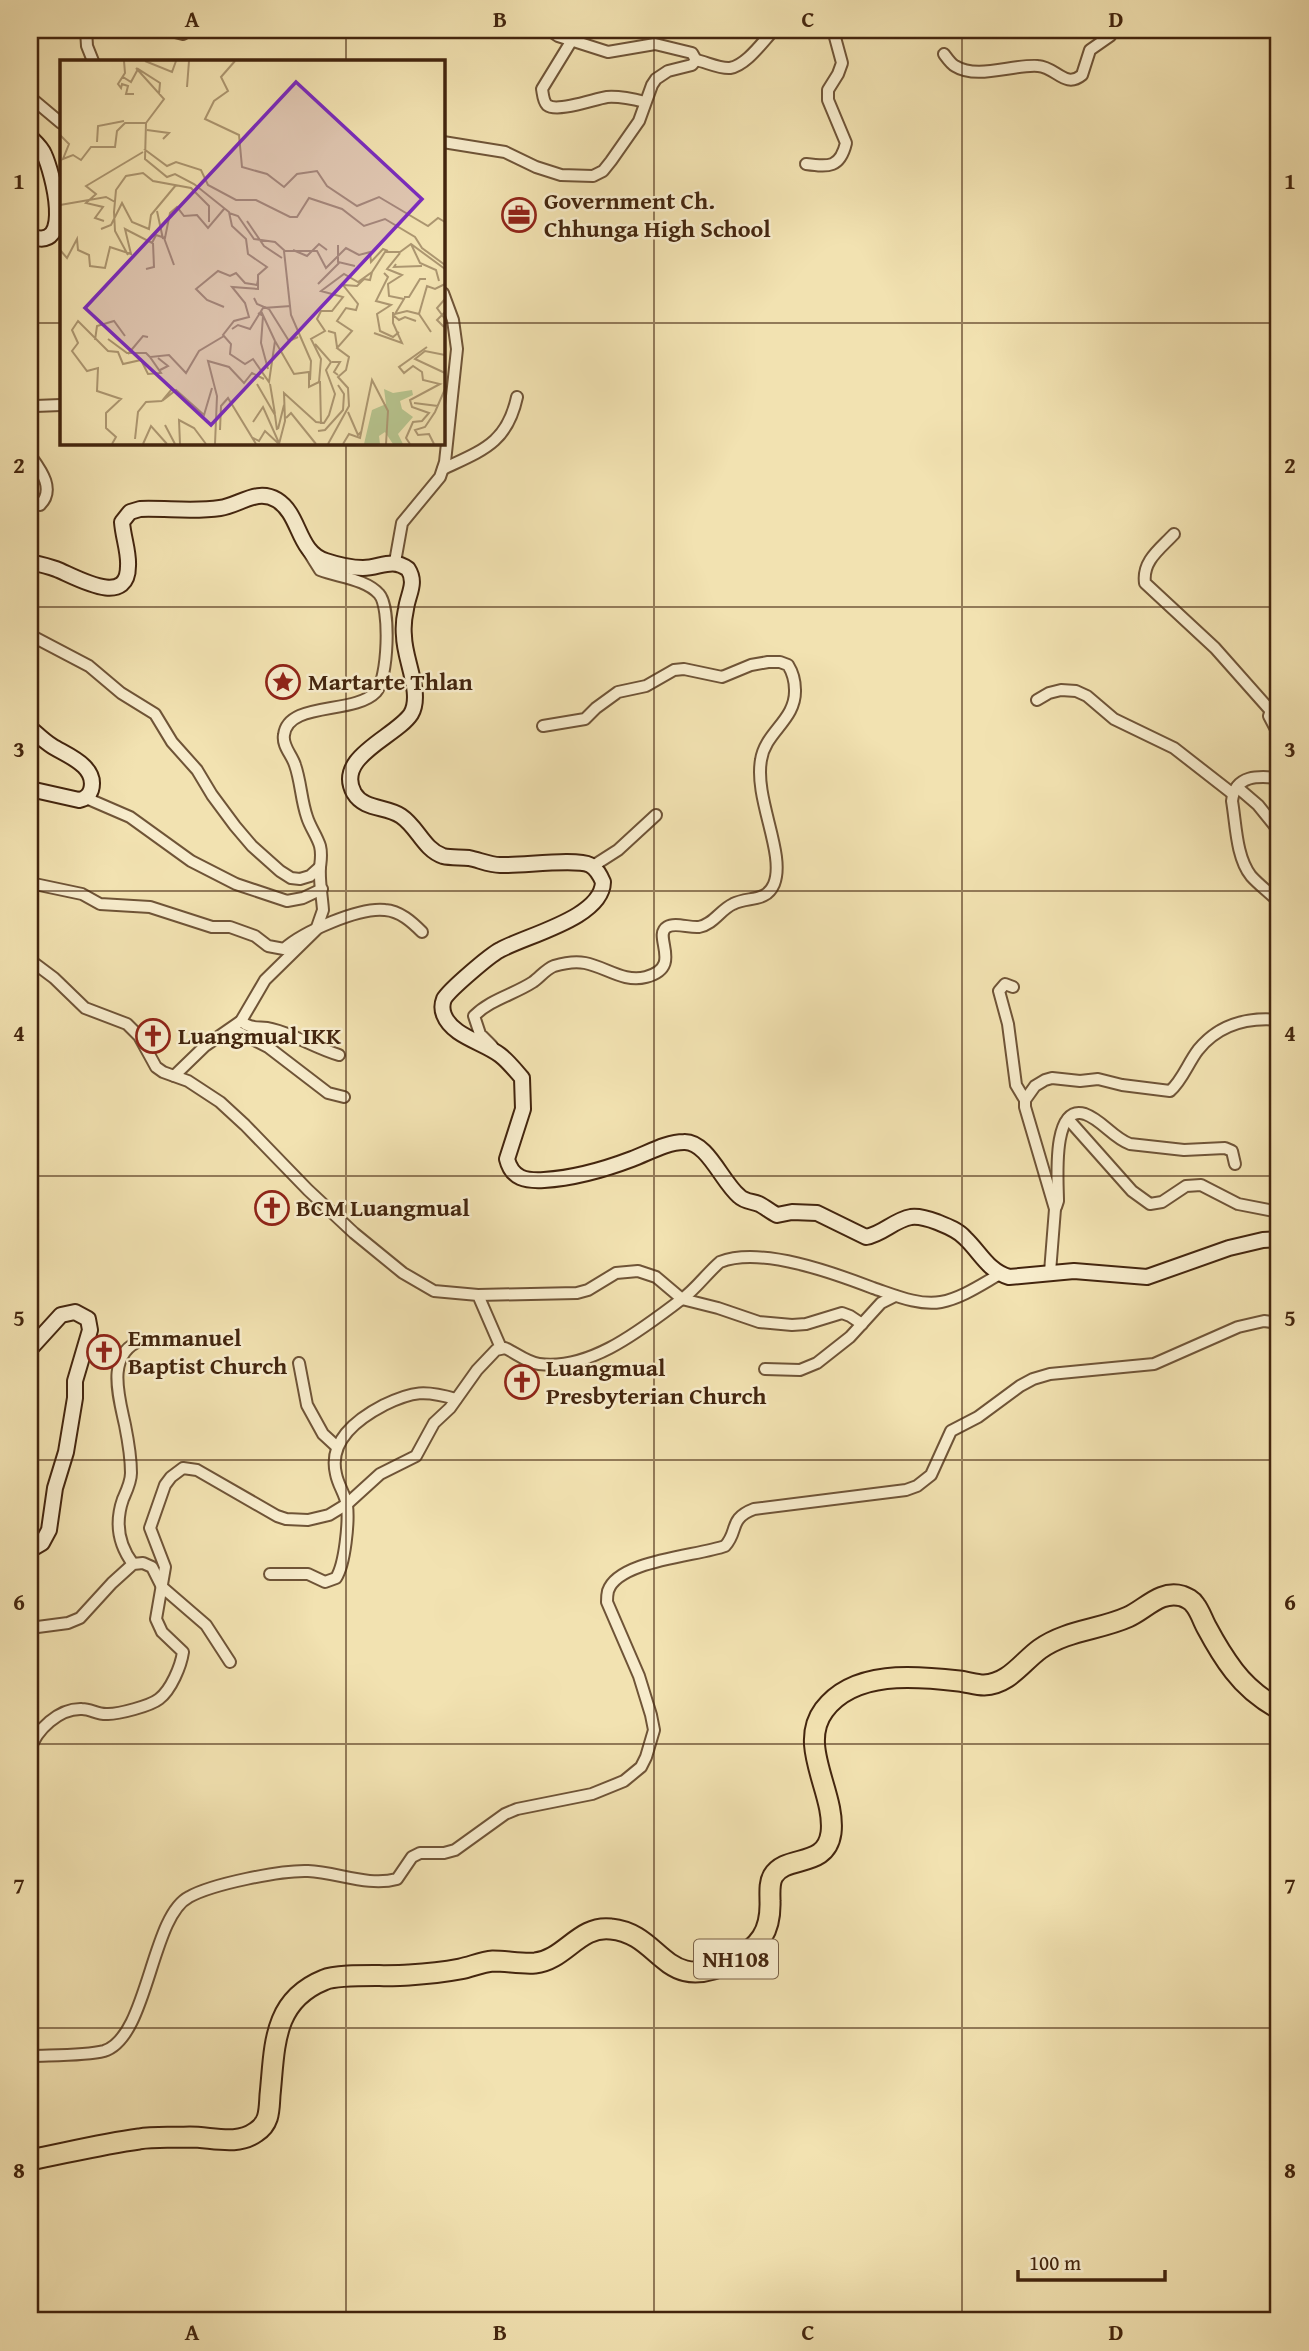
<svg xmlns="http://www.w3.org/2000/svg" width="1309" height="2351" font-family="'Gentium Book Plus',serif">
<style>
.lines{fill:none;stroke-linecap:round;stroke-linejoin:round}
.street-casing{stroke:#6f5437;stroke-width:14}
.secondary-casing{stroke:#43250e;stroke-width:18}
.highway-casing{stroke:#43250e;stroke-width:23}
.street{stroke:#f7eccc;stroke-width:10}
.secondary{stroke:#f7eccc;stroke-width:14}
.highway{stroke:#f2e2b1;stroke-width:19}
.grid{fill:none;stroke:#43250e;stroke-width:2;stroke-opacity:0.55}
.labels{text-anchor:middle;stroke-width:5;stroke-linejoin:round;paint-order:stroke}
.shield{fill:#f7eccc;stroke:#796147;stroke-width:2}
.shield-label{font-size:23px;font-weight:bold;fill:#43250e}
.poi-label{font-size:24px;font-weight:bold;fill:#43250e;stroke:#f7eccc;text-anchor:start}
.inset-road{fill:none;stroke:#ac9670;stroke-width:2}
.view{fill:#7b2cbf;fill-opacity:0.15;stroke:#7b2cbf;stroke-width:3.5}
.inset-edge{fill:none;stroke:#43250e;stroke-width:3.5}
.neatline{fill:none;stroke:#43250e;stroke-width:2.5}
.grid-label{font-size:23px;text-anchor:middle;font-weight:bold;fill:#43250e}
</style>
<rect width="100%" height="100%" fill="#f2e2b1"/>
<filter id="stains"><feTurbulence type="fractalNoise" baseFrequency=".00286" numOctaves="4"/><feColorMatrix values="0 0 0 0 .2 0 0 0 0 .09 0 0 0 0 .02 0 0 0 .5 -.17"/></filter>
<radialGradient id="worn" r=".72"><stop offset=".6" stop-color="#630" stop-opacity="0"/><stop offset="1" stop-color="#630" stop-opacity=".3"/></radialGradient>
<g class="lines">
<g class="street-casing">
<g id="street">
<polyline points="86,30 87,46 93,61"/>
<polyline points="167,30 183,34 190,30"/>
<path d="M572 40 542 89C543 94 543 101 547 105 557 113 594 99 607 97 620 96 633 99 645 102"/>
<path d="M944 54C947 58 951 64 955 66 977 80 1013 64 1038 66 1056 67 1065 89 1082 75L1090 50 1110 36 1114 30"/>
<path d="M696 60C706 62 720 69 730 68 747 65 763 41 774 30"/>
<polyline points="30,97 61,123"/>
<polyline points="443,142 505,152 536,167 561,175 593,176 603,171 611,161 639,121 652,85 656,79 668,71 692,65 696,60 692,53 655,44 608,52 558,36 549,30"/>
<path d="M806 164C829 167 840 168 846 143L828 100V90L838 74 842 63 833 30"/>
<polyline points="30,409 35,406 61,405"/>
<path d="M30 455C40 469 56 489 40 505L30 503"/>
<path d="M443 469C483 450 507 443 517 397"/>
<path d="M1174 534C1160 549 1142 561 1145 583L1215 648 1270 710"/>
<polyline points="395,562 402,523 440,477 445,462 457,349 453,320 443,293"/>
<polyline points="30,635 89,666 121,693 155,714 172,742 197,770 212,795 235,826 252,846 280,871 291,878 300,879 310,876 320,867"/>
<polyline points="1037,700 1049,693 1061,690 1076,691 1087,696 1114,719 1174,748 1233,794"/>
<polyline points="1279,701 1273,704 1269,716 1279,735"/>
<path d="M1279 778C1259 776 1235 774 1232 801 1236 824 1236 857 1251 876 1259 885 1270 893 1279 902"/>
<polyline points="1237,787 1258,805 1279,831"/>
<polyline points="86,798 130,817 191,861 236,884 287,901 303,898 322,889"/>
<polyline points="593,866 618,850 656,815"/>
<path d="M30 883 82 894 100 904 150 907 212 927H230L255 936 268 946 284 949C303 932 359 907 385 910 400 911 412 922 422 932"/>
<polyline points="30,960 54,978 85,1008 127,1024 139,1036 156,1067 163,1072 188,1081 220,1102 245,1125 308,1190 354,1233 403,1273 434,1291 478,1295 501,1348"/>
<polyline points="1013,987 1005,984 999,991 1008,1024 1016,1085 1025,1100"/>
<path d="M241 1021C251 1030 260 1026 272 1029 294 1034 315 1048 339 1055"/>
<polyline points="232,1029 268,1047 328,1093 344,1097"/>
<path d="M492 1046 480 1034 474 1016C491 999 513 995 533 982 540 977 546 969 554 966 564 963 575 961 585 963 606 967 624 983 646 977 684 967 652 936 667 927 675 922 689 928 699 927 714 924 720 910 733 904 748 896 766 903 774 884 786 854 754 799 761 760 765 732 796 720 795 690 795 681 793 673 788 665L780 662H768L751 665 722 677 684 669 674 670 646 686 618 692 596 708 585 719 543 726"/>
<path d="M174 1076 205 1046 241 1021 265 980 316 930 323 910C322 896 319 881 320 867 321 859 322 854 320 846 317 836 310 827 307 817 301 800 301 782 295 765 292 755 282 746 284 735 288 701 354 715 376 692 388 680 391 607 379 594 366 579 338 577 320 570L308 551"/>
<polyline points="1068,1119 1132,1191 1150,1204 1162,1202 1186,1186 1201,1185 1238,1204 1279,1212"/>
<path d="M1056 1207 1058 1201C1058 1183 1051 1103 1085 1114 1102 1120 1113 1138 1130 1144L1184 1150 1225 1148 1232 1151 1235 1164"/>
<path d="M1050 1272 1055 1209 1025 1107V1100L1035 1086 1045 1080 1052 1078 1080 1081 1098 1079 1122 1085 1170 1091C1182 1081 1188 1063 1198 1050 1219 1024 1248 1017 1279 1020"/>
<polyline points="478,1295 577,1293 588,1290 616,1273 638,1271 656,1277 682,1299 718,1308 759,1322 792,1325 806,1324 842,1313 850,1316 862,1324"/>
<polyline points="299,1363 307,1405 323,1434 336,1446"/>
<polyline points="765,1369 800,1370 817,1363 850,1337 881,1303 895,1296"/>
<path d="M133 1564C118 1544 115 1522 123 1499 127 1490 131 1482 131 1473 131 1457 128 1440 125 1425 119 1397 105 1353 142 1340"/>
<path d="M270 1574H308L325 1582 336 1578C345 1564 349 1522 347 1505 345 1494 338 1485 336 1474 328 1441 357 1419 384 1405 413 1391 425 1390 456 1399"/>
<polyline points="30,1628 68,1623 80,1618 112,1583 133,1564 143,1563 152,1567 162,1587 206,1625 230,1662"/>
<path d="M30 1750C36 1730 59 1708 82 1709 91 1709 98 1715 108 1714 119 1714 150 1706 159 1699 171 1690 181 1666 183 1652L162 1632 156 1619 165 1567 150 1528 165 1485 171 1477 183 1468 197 1470 277 1516 286 1519 308 1520 329 1515 347 1504 380 1474 416 1456 434 1423 450 1408 477 1370 496 1350 505 1348C516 1353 526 1362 539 1364 591 1371 643 1328 682 1299 696 1289 707 1273 720 1262 761 1246 834 1273 873 1288 894 1295 919 1306 941 1302 962 1298 982 1284 1000 1274"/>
<path d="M30 2056C51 2055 85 2056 104 2051 148 2038 151 1916 189 1897 212 1884 281 1870 308 1871 337 1872 368 1887 397 1879L412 1857 420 1853H444L455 1850 505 1814 517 1809 592 1794 624 1781 641 1767 646 1757 654 1730 651 1715 639 1676 607 1602C607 1599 607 1595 608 1591 618 1560 698 1556 725 1546 739 1531 728 1519 754 1509L906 1490 917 1486 931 1475 951 1431 978 1417 1020 1386 1033 1379 1050 1374 1154 1364 1238 1327 1264 1321 1279 1323"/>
</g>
</g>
<g class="secondary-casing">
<g id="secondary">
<path d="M30 137C35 142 41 147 44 154 52 171 75 254 30 236"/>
<path d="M30 562C39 564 48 566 56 569 74 576 128 609 128 566 129 552 123 537 122 522L130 512 140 509C166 508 194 512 220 508 240 505 257 488 277 500 301 515 297 552 326 561 338 565 350 568 363 568 380 568 392 557 408 569 417 583 408 594 406 609 404 618 403 627 404 636 404 659 423 694 411 714 396 737 334 757 354 793 364 810 386 806 401 816 413 824 419 837 429 847 433 851 437 854 443 856 451 858 460 857 469 858 479 860 490 865 500 865 521 866 576 858 590 865 597 869 600 875 603 882 602 918 527 935 500 950 490 955 449 990 444 999 442 1004 442 1010 444 1015 452 1036 483 1042 500 1055 508 1061 515 1070 522 1078L523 1109 507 1159C512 1179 526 1181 544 1180 576 1178 603 1170 632 1159 648 1153 667 1142 684 1142 707 1141 722 1182 739 1196 745 1202 752 1201 759 1204 765 1207 771 1212 777 1215L792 1212 817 1213 866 1237C883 1234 894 1220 911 1217 919 1216 929 1219 937 1222 947 1226 958 1230 965 1238 980 1252 988 1271 1009 1277L1074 1271 1147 1277 1229 1248 1263 1240 1279 1239"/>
<path d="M30 728C37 734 44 741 52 746 66 755 98 766 91 790 89 796 85 799 79 800L30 789"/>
<polyline points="30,1349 61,1315 75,1312 88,1319 90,1330 75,1381 75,1398 66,1452 55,1488 49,1530 42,1543 30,1550"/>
</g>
</g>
<g class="highway-casing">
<path id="highway" d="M30 2160C66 2153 102 2144 139 2139 155 2136 173 2138 190 2137 212 2137 237 2146 256 2132 270 2123 269 2110 270 2095 275 2047 272 2001 324 1980 340 1973 388 1977 409 1975 425 1974 444 1972 460 1969 471 1967 481 1962 493 1961 507 1961 521 1964 535 1963 565 1960 579 1925 611 1929 663 1934 663 1997 733 1961 760 1947 771 1931 770 1901 770 1892 769 1883 773 1876 786 1854 826 1869 831 1833 836 1793 797 1746 824 1710 854 1670 915 1676 959 1681 968 1682 976 1685 984 1685 1009 1684 1022 1662 1040 1649 1067 1630 1099 1630 1128 1617 1146 1609 1160 1590 1182 1596 1187 1598 1192 1600 1195 1605 1200 1611 1203 1621 1207 1628 1215 1643 1224 1658 1234 1671 1247 1688 1261 1699 1279 1709"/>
</g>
<use href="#street" class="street"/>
<use href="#secondary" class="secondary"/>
<use href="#highway" class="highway"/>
</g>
<path class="grid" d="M346 30V61M654 30V2321M962 30V2321M30 323H61M443 323H1279M346 443V2321M30 607H1279M30 891H1279M30 1176H1279M30 1460H1279M30 1744H1279M30 2028H1279"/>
<defs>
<g id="office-ring" transform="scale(1.75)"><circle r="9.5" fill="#f7eccc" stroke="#8f2418" stroke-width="1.5"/><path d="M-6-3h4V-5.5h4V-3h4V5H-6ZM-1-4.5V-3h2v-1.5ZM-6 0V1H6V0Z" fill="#8f2418"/></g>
<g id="sight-ring" transform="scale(1.75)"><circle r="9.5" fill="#f7eccc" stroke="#8f2418" stroke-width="1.5"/><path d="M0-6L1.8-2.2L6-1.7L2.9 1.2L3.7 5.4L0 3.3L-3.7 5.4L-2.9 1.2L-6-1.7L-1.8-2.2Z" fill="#8f2418"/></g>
<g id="church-ring" transform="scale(1.75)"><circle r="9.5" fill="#f7eccc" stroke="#8f2418" stroke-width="1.5"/><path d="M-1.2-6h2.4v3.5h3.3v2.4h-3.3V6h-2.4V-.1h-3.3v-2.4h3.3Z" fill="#8f2418"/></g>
</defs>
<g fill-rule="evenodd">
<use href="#office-ring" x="519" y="215"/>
<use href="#sight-ring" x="283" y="682"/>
<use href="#church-ring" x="153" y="1036"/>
<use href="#church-ring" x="272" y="1208"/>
<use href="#church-ring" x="104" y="1352"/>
<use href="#church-ring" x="522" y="1382"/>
</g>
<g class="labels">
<rect class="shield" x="694" y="1939.5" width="84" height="39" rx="5"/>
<g class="shield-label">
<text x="736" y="1967">NH108</text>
</g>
<g class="poi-label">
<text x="544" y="209">Government Ch.<tspan x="544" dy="28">Chhunga High School</tspan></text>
<text x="308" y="690">Martarte Thlan</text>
<text x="178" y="1044">Luangmual IKK</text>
<text x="296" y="1216">BCM Luangmual</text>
<text x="128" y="1346">Emmanuel<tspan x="128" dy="28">Baptist Church</tspan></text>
<text x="546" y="1376">Luangmual<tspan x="546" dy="28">Presbyterian Church</tspan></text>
</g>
</g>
<g transform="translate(60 60)">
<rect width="385" height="385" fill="#f2e2b1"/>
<path d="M324 329 333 333 352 330 353 335 340 341 342 349 353 357 338 374 343 384H333L325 372 319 376 320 384H304L312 350 326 344Z" fill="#b7c48e"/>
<path class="inset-road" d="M64 1 65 13 58 24 61 28 62 24 68 26 66 34H74M85 1 112 12 116 1M175 1 161 17 168 31 154 41 145 59 179 75 182 107 207 114 224 127 237 114 257 111 267 126 297 146 319 137 368 166 378 158 385 162M76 8 104 39 86 63M63 17 71 22 78 9 100 23 99 34M127 27 129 1M87 70 109 73 103 79M0 75 9 84 3 99 13 95 21 100 31 87H55L57 71 65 63H86L85 99 107 117 115 114 134 124 169 152 172 166 186 179 188 194 207 207 198 215V229L172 227 185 243 189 257 174 261 163 275 171 284 170 294 185 304 193 299 209 322 215 281 234 314 249 312V327L259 322 261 299 251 279 265 271 257 259 261 251H272L283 237 261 231 284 214 298 222 312 212 325 192H340L351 184 385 209M37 82 38 66 64 61M84 89 107 106 116 102 141 110 148 125 176 140H196L230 157H237L249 138 282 149 304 166 325 159 355 177 362 188 385 205M0 145 46 137 55 142M97 151 103 179M169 153 178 156 194 179 215 182 225 191H257L266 208 286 188 299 195 310 192 311 202 323 189 328 191M44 161 35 158 43 147 26 143 36 134 26 126 83 92M187 161 204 186 222 198M41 169 51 165 62 143 72 162 89 169 91 155 116 125M104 178 114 205M351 184 360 203 376 210 379 221M278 185V202L295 206M0 190 7 198 17 179 18 190 29 195 30 206 45 208 50 187 71 194 65 169 92 183 96 175 105 178 110 153 117 147 124 156 137 155 148 168 164 149M233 190 247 196 259 184 267 190M224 191 231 255 251 301 250 320M340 193 327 209 342 215 328 224 329 236 344 239 335 254 347 251 359 254 367 226 375 229 385 224M68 195 55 171 54 152 56 130 66 116 83 113 93 121 131 128 149 146V162M336 204 334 207 362 206M86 209 94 207 93 183M324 213 328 217 316 241 331 245 317 254 320 271 333 277 339 272M258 224 279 203M344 237H349L360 219H366M194 238 197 244 209 249 229 281 238 277M385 239 377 248 385 259M164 247 147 240 136 229 158 211 170 216 176 213 185 223 197 225 198 220M201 251 215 281M198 253 203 256 201 283 208 309M359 254 371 272M333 255 339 260 345 257 356 261M384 267 377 260 385 252M172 269 178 265 190 269 203 248 231 246M268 271 275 273 277 287M314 273 342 283 333 263V252M48 279 67 293H86L90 297M35 280 37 266 54 261 65 276M68 294 83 276 88 277M385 295 365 291 355 299 385 313M98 298 108 306 100 310M272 302H280L274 312 278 315M260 321 261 364M197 324 215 355 217 370M210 324 215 354M112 329 102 341 116 330 144 355 152 328M354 343 378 346M288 352 298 375 301 372M226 358 231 353 256 384M193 362 203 347 219 383M105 365 115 384M218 369 224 345M160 370 161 346 168 338 196 384M258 371 265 370 283 350 284 334 278 325M193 378 199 381 205 371 219 384M75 379 78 352 86 342 102 341M52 384 56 377 46 368V353L61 339 37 331 38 308 27 311 12 291 18 283 12 270 18 261 48 291 58 292 63 304 81 300 88 314 101 313 90 297 109 295 126 313 139 291 164 276M83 384 91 366 107 384M120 384 119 360 134 368 146 384M155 384 157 336 148 301 169 307 184 323 192 313 204 319M219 384 225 361 224 333 256 362 264 363 269 355 275 334 266 310 271 302 255 284M268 384 289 346 288 328 278 317 286 310 289 297 277 288 292 271 277 261 286 248 296 250 298 244 283 225 297 226 304 219 310 220 312 212M283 384 289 374 300 378 312 320 328 351 326 384M350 384 346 378 353 362 362 361 369 353 352 347 350 340 380 324 363 320 362 312 353 306 344 313 339 307 367 287M374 384 369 374 358 375 355 370 365 367 375 352 385 329"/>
<path class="view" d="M236 22 362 139 151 365 25 248Z"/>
<rect width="385" height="385" class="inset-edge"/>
</g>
<rect width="1309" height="2351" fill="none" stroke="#f2e2b1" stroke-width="77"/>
<path d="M1018 2270v10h147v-10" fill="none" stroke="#43250e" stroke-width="3.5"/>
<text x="1029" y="2270" font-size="21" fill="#43250e" stroke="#f7eccc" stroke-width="5" paint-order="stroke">100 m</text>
<rect x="38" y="38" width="1232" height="2274" class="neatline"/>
<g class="grid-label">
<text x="192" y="27">A</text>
<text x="500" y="27">B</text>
<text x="808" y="27">C</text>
<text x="1116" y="27">D</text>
<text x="19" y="189">1</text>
<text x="1290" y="189">1</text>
<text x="19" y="473">2</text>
<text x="1290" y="473">2</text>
<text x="19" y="757">3</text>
<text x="1290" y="757">3</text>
<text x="19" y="1041">4</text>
<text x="1290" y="1041">4</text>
<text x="19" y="1326">5</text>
<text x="1290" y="1326">5</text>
<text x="19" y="1610">6</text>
<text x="1290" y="1610">6</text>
<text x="19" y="1894">7</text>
<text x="1290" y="1894">7</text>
<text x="19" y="2178">8</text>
<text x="1290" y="2178">8</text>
<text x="192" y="2340">A</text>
<text x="500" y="2340">B</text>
<text x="808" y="2340">C</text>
<text x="1116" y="2340">D</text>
</g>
<rect width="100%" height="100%" filter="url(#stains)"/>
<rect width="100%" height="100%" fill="url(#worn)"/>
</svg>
